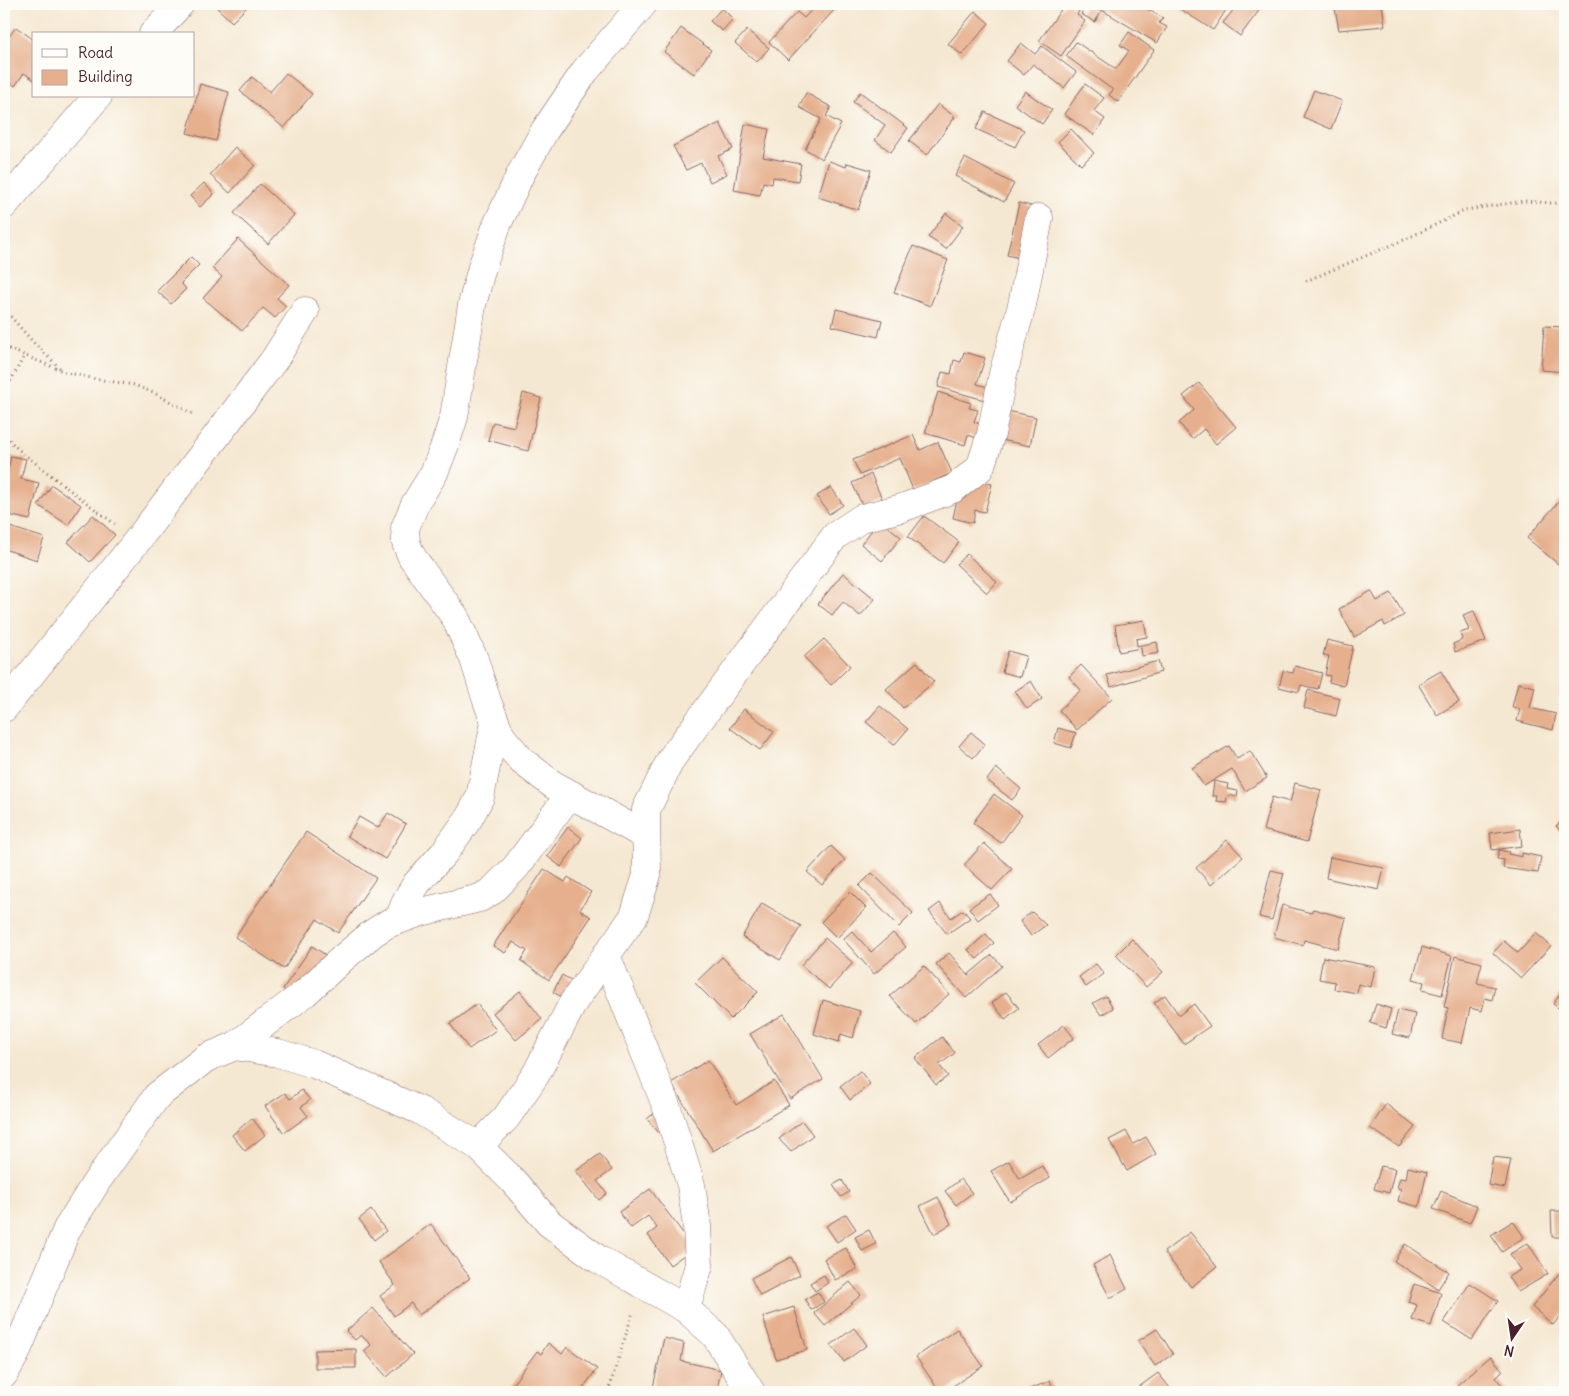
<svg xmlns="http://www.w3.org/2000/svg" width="1569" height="1396" font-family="Delius,sans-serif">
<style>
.building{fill:#e6b08e}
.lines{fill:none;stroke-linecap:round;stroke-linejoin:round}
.street-casing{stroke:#866565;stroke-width:29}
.path{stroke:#866565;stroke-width:3;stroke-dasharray:1 4;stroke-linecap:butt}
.street{stroke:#fff;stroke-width:28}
</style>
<rect width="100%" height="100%" fill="#fdfcf7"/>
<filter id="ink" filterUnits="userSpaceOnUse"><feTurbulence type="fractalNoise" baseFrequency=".02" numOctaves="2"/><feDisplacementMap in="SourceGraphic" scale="10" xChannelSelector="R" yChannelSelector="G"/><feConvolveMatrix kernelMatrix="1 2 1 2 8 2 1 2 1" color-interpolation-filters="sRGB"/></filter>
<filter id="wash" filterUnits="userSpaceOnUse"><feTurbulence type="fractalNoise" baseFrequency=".0096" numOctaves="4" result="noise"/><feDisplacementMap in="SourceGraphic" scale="20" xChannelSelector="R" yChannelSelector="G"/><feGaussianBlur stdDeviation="1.12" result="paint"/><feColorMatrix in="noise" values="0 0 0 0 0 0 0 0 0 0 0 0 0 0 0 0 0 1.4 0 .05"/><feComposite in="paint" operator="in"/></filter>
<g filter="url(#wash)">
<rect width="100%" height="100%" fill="#f5e8d2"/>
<g id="blocks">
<g class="building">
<polygon points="217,4 250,4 232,22 215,6"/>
<polygon points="817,4 834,4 837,7 788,60 769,42 797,12 804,18"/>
<polygon points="1065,4 1069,4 1079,11 1077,15 1085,21 1061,56 1039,41"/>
<polygon points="1081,4 1138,4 1163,18 1159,23 1167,27 1157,43 1102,10 1095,22 1081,14 1085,6"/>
<polygon points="1172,4 1230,4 1213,30"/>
<polygon points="1238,4 1264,4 1240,36 1223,23"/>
<polygon points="1334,4 1382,4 1385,26 1339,30"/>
<polygon points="722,8 733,19 722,31 710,21"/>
<polygon points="975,11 989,23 962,55 948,44"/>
<polygon points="16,27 34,40 34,80 24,73 15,86 4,78 4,43"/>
<polygon points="681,28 711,50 694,74 664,52"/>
<polygon points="747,30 769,48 757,62 735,43"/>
<polygon points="1129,32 1154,50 1118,102 1109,95 1113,90 1066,56 1076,42 1116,69 1129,51 1120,45"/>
<polygon points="1021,43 1035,54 1042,46 1076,72 1064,88 1033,64 1024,75 1007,61"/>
<polygon points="286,73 312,94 284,128 240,91 252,77 270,92"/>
<polygon points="200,84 229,92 216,141 187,133"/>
<polygon points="1085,84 1104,98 1094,111 1105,119 1094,135 1064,114"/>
<polygon points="1314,90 1342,101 1331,129 1303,117"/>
<polygon points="1025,91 1052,110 1042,124 1015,105"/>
<polygon points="860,92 908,128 891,152 875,140 885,125 853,102"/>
<polygon points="806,93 831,107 826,116 841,124 822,159 805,149 821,119 799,107"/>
<polygon points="938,104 955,117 927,155 909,141"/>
<polygon points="985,112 1024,130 1015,147 976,129"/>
<polygon points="720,123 733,149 718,156 727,174 710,182 701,163 686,170 673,146"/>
<polygon points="745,124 769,129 763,157 801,164 798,181 773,177 772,184 763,182 760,195 734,190"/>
<polygon points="1071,129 1094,153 1081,165 1058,142"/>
<polygon points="235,147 255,165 230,193 210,175"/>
<polygon points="965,158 1014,184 1004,202 955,176"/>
<polygon points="829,161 846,167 847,163 871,170 858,210 818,197"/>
<polygon points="204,183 214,194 200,207 190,196"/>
<polygon points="260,184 294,215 268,244 234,213"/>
<polygon points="1019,203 1035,207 1023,259 1007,255"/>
<polygon points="946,213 963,226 946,249 928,237"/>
<polygon points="238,239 289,285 277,298 286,306 275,318 263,308 242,331 203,298 222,277 212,268"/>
<polygon points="913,246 948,260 930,306 894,292"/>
<polygon points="191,257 199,265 181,283 186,289 171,304 157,291"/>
<polygon points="836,309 882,320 878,337 832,326"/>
<polygon points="1544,326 1565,327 1565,372 1541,370"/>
<polygon points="964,352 985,358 977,384 991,388 988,401 938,387 942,372 951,374 954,360 961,362"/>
<polygon points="1199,383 1236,427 1216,444 1204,429 1192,439 1179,423 1194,410 1183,396"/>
<polygon points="938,392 971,403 969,408 978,410 974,422 992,428 988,442 968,435 965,445 925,433"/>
<polygon points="523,393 541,398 528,451 488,440 493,422 514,427"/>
<polygon points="1007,411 1036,417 1030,446 1001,440"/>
<polygon points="913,435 920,450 938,442 952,473 913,490 900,458 860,475 853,460"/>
<polygon points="11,456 26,459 21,479 39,483 30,520 4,514 4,489"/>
<polygon points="871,474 883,501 864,509 852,483"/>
<polygon points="962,476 992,484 985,512 975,510 973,523 953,518"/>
<polygon points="52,485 81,505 68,525 38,505"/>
<polygon points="831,487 843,505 829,514 817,496"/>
<polygon points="1560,500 1565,505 1565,555 1558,564 1527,538"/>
<polygon points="93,515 115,535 90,562 68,542"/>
<polygon points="924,516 959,542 943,563 908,537"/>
<polygon points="880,520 901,537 882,561 861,544"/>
<polygon points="4,525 44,538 37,560 4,549"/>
<polygon points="967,554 997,582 987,593 956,564"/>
<polygon points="843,573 875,599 860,616 843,602 832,615 818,604"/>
<polygon points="1371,591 1377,601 1391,593 1404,615 1385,626 1383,621 1354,637 1339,609"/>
<polygon points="1474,611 1486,641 1455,652 1453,644 1462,640 1460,633 1469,630 1463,615"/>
<polygon points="1144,620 1147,637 1136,639 1137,646 1157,642 1159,653 1142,656 1141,648 1119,652 1115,625"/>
<polygon points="824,639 850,666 831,685 804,657"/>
<polygon points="1327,640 1353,646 1344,686 1329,682 1330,676 1325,675 1329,656 1323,655"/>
<polygon points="1008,651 1026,656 1020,677 1002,672"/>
<polygon points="1158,661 1161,672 1111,687 1107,675"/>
<polygon points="917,662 934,682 903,708 886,689"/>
<polygon points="1081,665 1112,698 1077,730 1059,710 1081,690 1069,677"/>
<polygon points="1295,666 1322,673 1318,689 1301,685 1299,692 1279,687 1283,671 1293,673"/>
<polygon points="1441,671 1459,702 1437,715 1418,684"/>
<polygon points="1031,681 1042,699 1027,709 1015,691"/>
<polygon points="1518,683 1535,687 1530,708 1556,714 1553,730 1517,721 1520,709 1512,707"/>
<polygon points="1308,690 1340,698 1336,716 1304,708"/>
<polygon points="880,706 908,729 894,745 866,722"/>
<polygon points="744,709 774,732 760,750 730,728"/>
<polygon points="1058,728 1076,733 1071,748 1054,743"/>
<polygon points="971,732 985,744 973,758 959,746"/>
<polygon points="1229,746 1237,759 1250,751 1267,778 1245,791 1232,769 1204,786 1192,768"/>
<polygon points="996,768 1021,789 1012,800 987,780"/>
<polygon points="1214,781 1228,784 1227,789 1238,791 1237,797 1228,795 1226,802 1216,801 1217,796 1212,796"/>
<polygon points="1295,783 1321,790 1307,842 1263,830 1272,797 1290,802"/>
<polygon points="994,794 1022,815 1001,843 973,823"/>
<polygon points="388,813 406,824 385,859 347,836 359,817 378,828"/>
<polygon points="1565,818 1565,837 1556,826"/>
<polygon points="568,827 582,838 561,867 547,856"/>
<polygon points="1520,829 1522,846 1492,850 1490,833"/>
<polygon points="306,832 376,878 338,933 317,919 284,969 235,937"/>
<polygon points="1227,840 1243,857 1211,885 1196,868"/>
<polygon points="984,843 1012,869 992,890 964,865"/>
<polygon points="831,846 845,860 822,885 807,872"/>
<polygon points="1499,850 1509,852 1508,854 1522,857 1522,853 1541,857 1538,873 1503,868 1504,860 1497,859"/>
<polygon points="1330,857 1384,868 1379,890 1326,878"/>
<polygon points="544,869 565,882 568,877 591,892 580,910 591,917 549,980 521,961 527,951 513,942 505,953 493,946"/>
<polygon points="1271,870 1284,873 1272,920 1259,917"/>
<polygon points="872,873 913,913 899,927 859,886"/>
<polygon points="850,892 866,908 837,938 821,922"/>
<polygon points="990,894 998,905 978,920 969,908"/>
<polygon points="762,903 801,926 780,960 742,937"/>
<polygon points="940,903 951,918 963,910 970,918 947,934 929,911"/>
<polygon points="1282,905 1311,913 1313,909 1346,918 1338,949 1304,940 1303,945 1274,937"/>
<polygon points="1032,912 1046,925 1031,936 1020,921"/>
<polygon points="852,931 871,952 893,933 906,947 874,974 843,939"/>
<polygon points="1536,933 1551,946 1521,978 1493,953 1504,941 1518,953"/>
<polygon points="986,934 994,943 977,959 968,950"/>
<polygon points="825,938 853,963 829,989 801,965"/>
<polygon points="1132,939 1163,972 1146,987 1116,955"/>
<polygon points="312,946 329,957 299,1000 283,989"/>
<polygon points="1422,947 1452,956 1442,995 1422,990 1424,982 1413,979"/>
<polygon points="949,953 968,975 992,955 1002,966 966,998 936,964"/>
<polygon points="1455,956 1482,963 1477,983 1495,987 1492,1000 1485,998 1482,1011 1470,1008 1462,1043 1442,1039 1448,1008 1444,1007"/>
<polygon points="722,957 758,992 731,1019 695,983"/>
<polygon points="1323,957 1375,967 1371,987 1358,984 1357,993 1334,989 1335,982 1319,979"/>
<polygon points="1096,964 1104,974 1086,987 1079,977"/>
<polygon points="924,966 949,994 916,1024 890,996"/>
<polygon points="562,975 574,982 565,999 553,992"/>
<polygon points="1565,987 1565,1013 1553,1004"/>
<polygon points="520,991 542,1019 516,1040 493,1013"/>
<polygon points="1006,992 1019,1008 1005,1019 992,1003"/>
<polygon points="1165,995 1179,1015 1194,1004 1210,1026 1184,1044 1154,1003"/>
<polygon points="1106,996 1113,1008 1101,1015 1093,1003"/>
<polygon points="823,1000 860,1011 853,1038 841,1034 839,1042 814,1034"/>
<polygon points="477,1004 496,1030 469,1049 450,1024"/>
<polygon points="1376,1004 1391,1009 1386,1028 1370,1023"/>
<polygon points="1398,1010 1415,1014 1410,1038 1392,1034"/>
<polygon points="784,1014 823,1079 790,1099 750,1034"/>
<polygon points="1064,1025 1074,1038 1048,1058 1038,1045"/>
<polygon points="942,1037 955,1053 939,1065 948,1076 936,1085 915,1058"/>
<polygon points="708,1060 736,1105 774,1081 789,1105 713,1151 671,1083"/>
<polygon points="860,1071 870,1084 850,1100 840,1086"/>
<polygon points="302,1090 310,1100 301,1107 308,1116 284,1133 265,1106 285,1093 290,1099"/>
<polygon points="1386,1104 1415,1127 1399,1147 1370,1128"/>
<polygon points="657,1111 669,1125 659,1133 647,1119"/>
<polygon points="252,1118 265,1135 245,1151 232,1135"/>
<polygon points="802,1121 813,1135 791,1152 779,1139"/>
<polygon points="1126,1131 1133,1144 1146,1137 1156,1154 1127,1171 1109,1140"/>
<polygon points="600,1154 612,1170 597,1181 607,1193 599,1200 576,1171"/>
<polygon points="1493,1157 1511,1159 1505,1188 1488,1185"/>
<polygon points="1009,1161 1020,1179 1042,1166 1050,1178 1010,1202 991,1171"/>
<polygon points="1381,1166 1395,1169 1389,1193 1374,1189"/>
<polygon points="1408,1167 1427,1172 1419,1207 1398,1201 1401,1189 1397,1188 1400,1178 1406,1179"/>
<polygon points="961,1179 972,1193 956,1205 945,1191"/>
<polygon points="842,1180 849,1192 841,1197 833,1185"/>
<polygon points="650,1189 694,1248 670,1265 648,1235 657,1228 648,1216 631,1228 619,1212"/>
<polygon points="1441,1191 1477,1206 1470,1223 1433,1209"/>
<polygon points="938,1197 951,1224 934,1234 920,1206"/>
<polygon points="371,1210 386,1231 374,1240 359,1219"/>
<polygon points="1551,1211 1565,1211 1565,1237 1552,1237"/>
<polygon points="846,1214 856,1229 837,1242 826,1226"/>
<polygon points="1513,1221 1524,1237 1502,1252 1491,1235"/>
<polygon points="431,1224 470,1278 419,1315 411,1303 394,1316 380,1296 395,1285 379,1262"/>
<polygon points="869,1230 876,1244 862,1251 855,1237"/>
<polygon points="1190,1232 1217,1267 1191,1287 1164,1252"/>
<polygon points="1528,1243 1548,1274 1518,1292 1508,1277 1520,1270 1510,1254"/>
<polygon points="1405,1244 1449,1272 1438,1289 1394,1261"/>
<polygon points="846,1248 857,1269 835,1280 824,1259"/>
<polygon points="1110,1255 1127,1289 1110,1298 1093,1265"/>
<polygon points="791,1257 800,1275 760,1296 751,1278"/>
<polygon points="1561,1271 1565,1275 1565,1310 1553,1325 1532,1307"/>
<polygon points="824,1275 828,1283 815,1291 810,1283"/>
<polygon points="850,1282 861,1295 825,1326 814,1313"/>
<polygon points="1470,1283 1498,1301 1472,1340 1444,1322"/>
<polygon points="1414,1284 1441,1293 1431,1326 1412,1320 1417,1305 1408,1302"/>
<polygon points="818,1292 824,1302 811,1310 805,1299"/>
<polygon points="794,1307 807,1350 776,1359 763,1317"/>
<polygon points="373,1308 413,1354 387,1377 364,1351 371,1345 361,1335 355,1340 346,1331"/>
<polygon points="854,1328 867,1345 844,1362 831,1345"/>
<polygon points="957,1329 983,1366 944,1392 940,1392 916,1357"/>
<polygon points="1157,1329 1173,1354 1155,1366 1138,1341"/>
<polygon points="664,1338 684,1343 681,1361 721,1370 717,1390 707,1388 706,1392 652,1392"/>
<polygon points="548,1343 562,1354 567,1347 597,1369 580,1392 507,1392 537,1351 541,1354"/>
<polygon points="356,1349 356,1368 315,1368 315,1350"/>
<polygon points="1491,1356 1503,1371 1496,1378 1508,1392 1464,1392 1457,1385"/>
<polygon points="1158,1373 1170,1388 1163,1392 1132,1392"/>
<polygon points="1050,1381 1055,1392 1022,1392"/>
</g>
</g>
</g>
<g filter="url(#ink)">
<use href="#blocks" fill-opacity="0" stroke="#866565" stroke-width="1"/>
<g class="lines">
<g class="street-casing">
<g id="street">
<polyline points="643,4 585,71 545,130 520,175 497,225 482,267 472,305 454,417 445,445 434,473 415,504 405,528 406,543 412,557 455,617 474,659 487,701 501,736 522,761 552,784 646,836"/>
<polyline points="153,34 180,4"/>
<polyline points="4,205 98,96"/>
<polyline points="4,708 137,541 274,360 305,311"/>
<polyline points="399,919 407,899 417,883 444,853 469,818 480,797 495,722"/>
<polyline points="606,955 667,1108 691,1185 697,1226 699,1265 686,1309"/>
<polyline points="235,1046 305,993 343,958 373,933 387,924 421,912 480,898 492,891 516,867 570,794"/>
<polyline points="478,1146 506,1118 536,1074 574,1001 634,916 647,875 646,810 671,759 835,536 862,518 902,508 953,489 980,468 991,434 1003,374 1022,305 1039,218"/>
<polyline points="4,1374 16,1353 67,1229 97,1181 157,1096 206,1058 235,1046 278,1053 314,1064 421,1111 478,1146 513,1181 549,1223 598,1259 686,1309 715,1335 751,1392"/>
</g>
</g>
<g class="path">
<polyline points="1306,281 1406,239 1466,210 1524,201 1565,204"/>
<polyline points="4,309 34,343 62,370"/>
<polyline points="4,347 65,372 96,379 134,385 156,394 195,415"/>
<polyline points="4,400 10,382 24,356"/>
<path d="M4 431C11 447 30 458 43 469 67 488 90 506 115 524"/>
<polyline points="608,1392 633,1312"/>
</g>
<use href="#street" class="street"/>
</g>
</g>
<rect width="1569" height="1396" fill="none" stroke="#fdfcf7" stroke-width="20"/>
<rect x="32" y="32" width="162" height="65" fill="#fdfcf7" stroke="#b5a4a5"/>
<rect x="42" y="49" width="25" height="8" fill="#ffffff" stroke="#b5a4a5"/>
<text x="78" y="58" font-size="15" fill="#4a1f2b">Road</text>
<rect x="42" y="70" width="25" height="15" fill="#e6b08e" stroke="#b5a4a5"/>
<text x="78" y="82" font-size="15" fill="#4a1f2b">Building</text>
<g transform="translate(1512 1338) rotate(193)" stroke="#fdfcf7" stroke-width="4" paint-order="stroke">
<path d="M0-4L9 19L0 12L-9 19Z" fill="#4a1f2b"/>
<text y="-8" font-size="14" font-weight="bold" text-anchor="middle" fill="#4a1f2b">N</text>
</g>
</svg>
